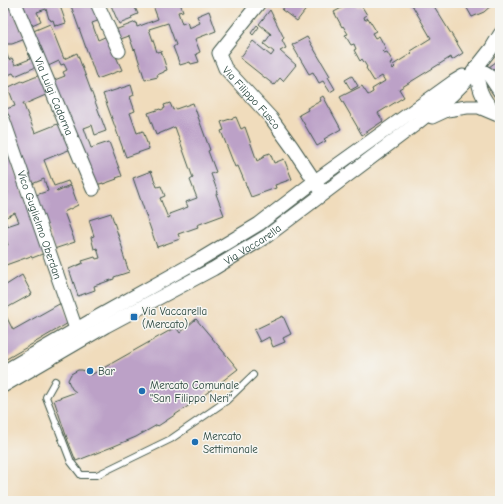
<svg xmlns="http://www.w3.org/2000/svg" width="503" height="504" font-family="'Comic Neue',sans-serif">
<style>
.building{fill:#bca1c7;fill-rule:evenodd}
.lines{fill:none;stroke-linecap:round;stroke-linejoin:round}
.service-casing{stroke:#3e5548;stroke-width:8}
.minor-casing{stroke:#3e5548;stroke-width:15}
.service{stroke:#fff;stroke-width:6}
.minor{stroke:#fff;stroke-width:13}
.poi-dot{fill:#1f6fb2;stroke:#f6f6f2;stroke-width:1.5}
.labels{text-anchor:middle;stroke-width:3;stroke-linejoin:round;paint-order:stroke}
.street-label{font-size:11px;fill:#1f3d34;stroke:#f6f6f2}
.poi-label{font-size:11px;fill:#1f3d34;stroke:#f6f6f2;text-anchor:start}
</style>
<rect width="100%" height="100%" fill="#f6f6f2"/>
<filter id="ink" filterUnits="userSpaceOnUse"><feTurbulence type="fractalNoise" baseFrequency=".025" numOctaves="2"/><feDisplacementMap in="SourceGraphic" scale="8" xChannelSelector="R" yChannelSelector="G"/><feConvolveMatrix kernelMatrix="1 2 1 2 8 2 1 2 1" color-interpolation-filters="sRGB"/></filter>
<filter id="wash" filterUnits="userSpaceOnUse"><feTurbulence type="fractalNoise" baseFrequency=".012" numOctaves="4" result="noise"/><feDisplacementMap in="SourceGraphic" scale="16" xChannelSelector="R" yChannelSelector="G"/><feGaussianBlur stdDeviation="0.9" result="paint"/><feColorMatrix in="noise" values="0 0 0 0 0 0 0 0 0 0 0 0 0 0 0 0 0 1.4 0 .05"/><feComposite in="paint" operator="in"/></filter>
<g filter="url(#wash)">
<rect width="100%" height="100%" fill="#f0dcbc"/>
<g id="blocks">
<g class="building">
<polygon points="6,3 10,3 25,39 12,44 3,44 3,4"/>
<polygon points="18,3 59,3 66,23 57,26 57,25 55,26 53,20 51,21 50,19 49,19 46,9 37,12 41,21 32,25 30,22 27,23"/>
<polygon points="70,3 92,3 100,20 92,23 98,40 107,36 122,70 97,79"/>
<polygon points="110,3 133,3 138,14 131,17 132,19 119,24"/>
<polygon points="152,3 180,3 183,11 178,12 182,24 187,22 189,28 200,23 197,16 209,11 216,31 195,39 200,52 196,54 199,62 191,64 190,62 180,65 173,47 176,45 168,23 149,29 157,52 161,51 167,70 164,71 164,72 157,75 158,77 145,80 135,49 134,50 129,36 118,40 115,30 136,22 137,27 158,19"/>
<polygon points="287,3 311,3 297,21 282,10"/>
<polygon points="351,3 355,3 358,7 361,5 367,15 364,17 365,20 368,18 376,31 372,33 375,38 379,36 386,49 382,51 384,53 387,52 393,62 390,64 393,69 395,67 393,65 412,53 410,51 431,38 411,3 432,3 463,53 452,60 451,57 399,89 404,97 378,113 383,121 362,135 340,97 362,86 368,95 373,92 372,89 385,81 382,76 374,81 366,68 367,67 362,59 360,61 354,50 356,49 354,44 351,45 345,35 348,34 343,26 342,27 334,12"/>
<polygon points="464,3 494,3 484,12 472,17"/>
<polygon points="270,10 284,38 282,40 286,48 280,51 296,65 283,81 280,78 274,85 240,58 253,41 271,56 274,52 264,44 271,34 259,24"/>
<polygon points="50,24 64,59 77,53 106,131 95,135 92,125 84,128 91,148 109,142 122,176 116,178 117,179 103,184 103,183 96,185 52,81 65,76 63,72 67,70 64,64 61,65 59,61 46,67 31,32"/>
<polygon points="257,25 259,27 253,35 251,33"/>
<polygon points="307,37 330,76 328,77 335,89 330,92 323,81 319,83 313,72 309,74 292,45"/>
<polygon points="3,44 9,60 12,58 15,65 30,59 28,55 31,54 36,67 15,76 13,73 3,77"/>
<polygon points="500,59 500,82 489,67"/>
<polygon points="40,75 48,94 25,104 25,103 23,103 35,133 60,123 71,149 44,160 54,186 68,181 70,185 56,191 57,192 71,186 78,205 64,212 75,242 54,249 36,195 48,191 44,179 32,184 6,109 15,106 9,90 9,87 22,81 23,82"/>
<polygon points="352,76 358,86 351,90 345,80"/>
<polygon points="131,85 134,95 130,97 135,111 130,113 137,133 143,131 149,149 126,157 103,94"/>
<polygon points="323,96 341,129 324,139 326,141 317,146 299,115 308,110 307,108 321,101 320,98"/>
<polygon points="170,103 173,110 193,103 210,150 208,151 216,172 211,174 218,193 216,194 224,215 197,225 198,227 178,234 180,239 157,247 133,178 151,171 157,187 161,186 165,196 160,198 168,218 170,217 169,214 188,207 186,202 197,198 190,180 193,178 175,127 156,135 148,113 160,109 161,110 165,108 164,105"/>
<polygon points="236,117 241,129 245,127 257,161 264,157 264,155 270,153 274,163 284,159 292,179 275,185 276,188 251,197 238,166 235,167 221,131 224,130 221,122"/>
<polygon points="3,133 9,150 3,152"/>
<path d="M10 154 45 253 32 258 31 256 3 266V247L8 245 3 232V195L8 193 3 179V157ZM15 213 19 222 7 226 4 218Z"/>
<polygon points="111,213 123,250 122,251 129,272 114,277 114,279 94,286 95,290 78,296 69,269 83,263 82,261 95,257 96,259 100,258 97,248 94,249 91,237 94,236 89,220"/>
<polygon points="22,275 32,294 3,310 13,330 61,303 70,322 3,361 3,287"/>
<polygon points="283,316 291,334 283,338 285,342 273,347 269,337 260,342 254,330"/>
<polygon points="196,319 238,369 199,399 158,426 157,425 136,437 112,447 76,461 68,441 54,400 76,392 72,389 69,383 68,380 71,374 78,370 82,370 87,372 91,375 176,327 180,333"/>
</g>
</g>
</g>
<g filter="url(#ink)">
<use href="#blocks" fill-opacity="0" stroke="#3e5548" stroke-width="1"/>
<g class="lines">
<g class="service-casing">
<polyline id="service" points="55,381 46,397 71,462 81,475 97,475 171,439 226,401 253,375"/>
</g>
<g class="minor-casing">
<g id="minor">
<path id="s1" d="M15 3 93 189"/>
<polyline points="97,3 119,51"/>
<path id="s2" d="M259 3 219 53 225 68 271 118 292 147 320 189"/>
<path d="M476 67C478 87 481 98 495 112"/>
<polyline points="476,67 488,74 500,92"/>
<polyline points="432,117 447,110 467,107 479,107 498,115"/>
<path id="s3" d="M3 119 76 329"/>
<polyline points="3,372 99,316 194,263 259,224 315,181 453,82 463,76"/>
<path id="s4" d="M3 386 106 326 213 269 267 236 416 124 452 95 465 82 491 49 500 34"/>
</g>
</g>
<use href="#service" class="service"/>
<use href="#minor" class="minor"/>
</g>
</g>
<g class="poi-dot">
<rect x="130" y="313" width="8" height="8" rx="2"/>
<circle cx="90" cy="371" r="4"/>
<circle cx="142" cy="391" r="4"/>
<circle cx="195" cy="442" r="4"/>
</g>
<g class="labels">
<g class="street-label">
<text dy="4" stroke="none"><textPath href="#s1" startOffset="101">Via Luigi Cadorna</textPath></text>
<text dy="4" stroke="none"><textPath href="#s2" startOffset="120">Via Filippo Fusco</textPath></text>
<text dy="4" stroke="none"><textPath href="#s3" startOffset="112">Vico Guglielmo Oberdan</textPath></text>
<text dy="4" stroke="none"><textPath href="#s4" startOffset="287">Via Vaccarella</textPath></text>
</g>
<g class="poi-label">
<text x="142" y="315">Via Vaccarella<tspan x="142" dy="13">(Mercato)</tspan></text>
<text x="98" y="375">Bar</text>
<text x="150" y="389">Mercato Comunale<tspan x="150" dy="13">"San Filippo Neri"</tspan></text>
<text x="203" y="440">Mercato<tspan x="203" dy="13">Settimanale</tspan></text>
</g>
</g>
<rect width="503" height="504" fill="none" stroke="#f6f6f2" stroke-width="16"/>
</svg>
